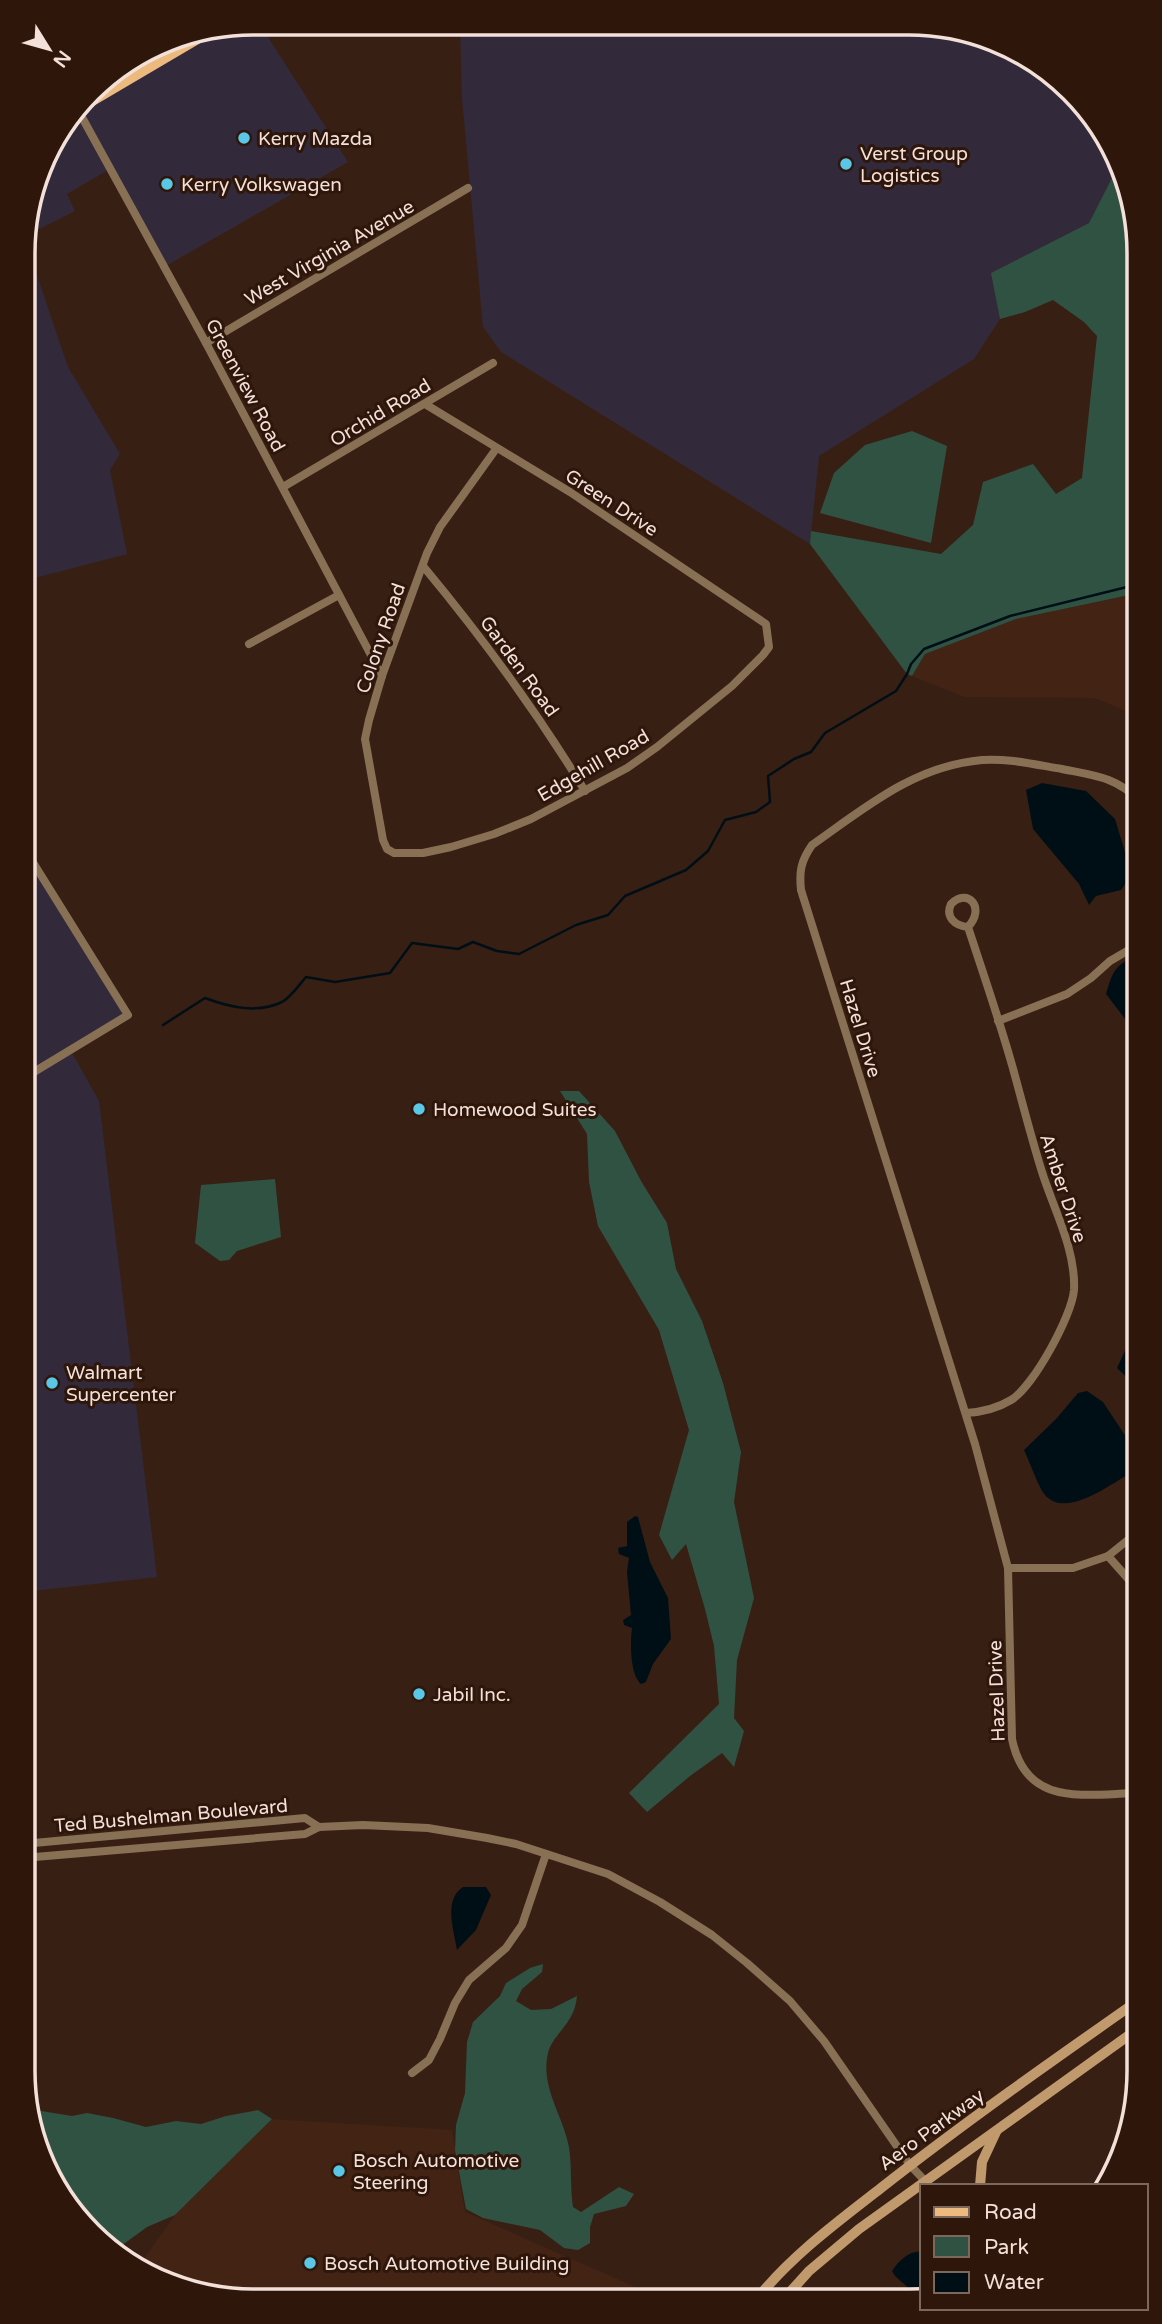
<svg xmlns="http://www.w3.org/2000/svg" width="1162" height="2324" font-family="'Varela Round',sans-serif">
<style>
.commercial{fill:#322a3a}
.built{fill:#422314}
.green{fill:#305243}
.water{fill:#000f16}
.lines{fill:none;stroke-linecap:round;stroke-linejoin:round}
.stream{stroke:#000f16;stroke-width:2.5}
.minor{stroke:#887055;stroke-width:8}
.secondary{stroke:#c0996d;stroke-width:10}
.primary{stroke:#ecb97f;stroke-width:12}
.poi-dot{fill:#5bc7e7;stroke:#2e160a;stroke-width:2.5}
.labels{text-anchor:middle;stroke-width:6;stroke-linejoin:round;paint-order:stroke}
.poi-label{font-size:19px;fill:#f2e0d9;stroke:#2e160a;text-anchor:start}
.street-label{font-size:19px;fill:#f2e0d9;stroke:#2e160a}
.rim{fill:none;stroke:#f2e0d9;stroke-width:3.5}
</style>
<rect width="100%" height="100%" fill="#381f14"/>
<g class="commercial">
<polygon points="253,23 259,23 348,162 164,267 110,169 67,194 75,211 25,236 25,224 47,151 80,107 209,31"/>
<polygon points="460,24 953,27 1060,80 1118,166 1089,223 992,273 1000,319 974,359 819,456 810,544 501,352 483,327 462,98"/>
<polygon points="25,240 68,367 120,454 110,470 127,554 31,579 24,578"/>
<polygon points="24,852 128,1015 71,1051 99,1101 157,1577 23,1592"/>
</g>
<g class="built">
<polygon points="1126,596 1132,631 1139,634 1139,717 1095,698 964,697 912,676 925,654 1016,619"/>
<polygon points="272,2119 452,2130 465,2212 640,2289 639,2300 223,2299 152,2278 137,2268 175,2215"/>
</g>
<g class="green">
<polygon points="1118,166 1127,180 1139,253 1139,593 1016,619 925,654 912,676 907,674 810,544 811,531 941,554 973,525 983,482 1033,464 1056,494 1082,478 1097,336 1084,322 1053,300 1025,312 1000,319 991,273 1089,223"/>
<polygon points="912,431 947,446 931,543 820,513 834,473 865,445"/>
<polygon points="560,1091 579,1091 615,1131 641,1181 667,1223 676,1269 702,1321 723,1383 741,1452 734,1502 754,1598 737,1660 734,1718 744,1731 734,1767 722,1753 690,1776 647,1812 629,1793 719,1704 714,1646 705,1609 686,1544 672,1560 659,1535 689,1430 659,1330 598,1226 589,1182 587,1134"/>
<polygon points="275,1179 281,1237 237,1251 229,1260 220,1261 195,1243 201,1185"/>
<path d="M543 1964 542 1972 522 1989 516 2001 531 2010 551 2009 577 1996C575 2024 553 2033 548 2053 540 2087 563 2115 569 2147 572 2167 570 2188 573 2207L581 2212 619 2187 634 2194 626 2206 594 2214 590 2227V2243L578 2250 564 2248 540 2230 483 2218 466 2209 455 2150 456 2125 465 2093 467 2042 473 2022 500 1996 506 1983 530 1968Z"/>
<polygon points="29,2109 72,2116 87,2113 113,2118 146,2127 176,2121 201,2124 226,2116 258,2110 272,2119 175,2215 147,2227 121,2246 113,2249 102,2244 35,2144"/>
</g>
<g class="water">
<polygon points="1042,783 1086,791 1115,819 1128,862 1128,880 1121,890 1096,896 1089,905 1079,884 1033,829 1026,790"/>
<path d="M1139 955V1037L1106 994C1112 972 1116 963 1139 955Z"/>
<polygon points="1139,1301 1139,1389 1117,1368 1129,1342"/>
<path d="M1087 1391 1103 1402 1138 1455 1134 1471C1110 1484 1062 1523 1042 1491 1035 1478 1030 1463 1024 1450L1056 1419 1078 1393Z"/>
<path d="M635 1516 638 1517 650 1562 668 1598 671 1639 653 1664 646 1682 641 1684C630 1675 630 1642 632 1628L624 1625 623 1620 631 1615 627 1572 629 1558 619 1554 618 1548 627 1546V1522Z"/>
<path d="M463 1887H486L491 1895 476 1930 457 1950C454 1930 443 1900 463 1887Z"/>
<path d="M922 2251V2299H921L895 2276 892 2271C900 2259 908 2252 922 2251Z"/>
</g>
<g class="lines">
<path class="stream" d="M163 1025 205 998C229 1007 257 1014 282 1002 291 997 299 985 306 977L335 982 390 973 412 943 458 949 473 942 497 951 519 954 576 925 608 915 625 896 686 870 708 851 725 820 756 812 770 802 768 776 794 759 811 752 825 733 896 691 907 674 911 664 924 649 1010 616 1139 584"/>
<g class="minor">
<polyline points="78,110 206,343 382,676"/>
<polyline points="206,343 468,188"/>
<polyline points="425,404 570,492 766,624 769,647 763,655 732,686 657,747 627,768 531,819 494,834 451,847 423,853 394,853 387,849 383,840 365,739 369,720 382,676 427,553 440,527 496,449"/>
<polyline points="283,487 493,363"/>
<path d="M423 566C482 637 537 712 585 791"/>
<polyline points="1132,631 1139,634"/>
<polyline points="249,644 339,595"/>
<polyline points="998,1021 1067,994 1091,978 1110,961 1139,944"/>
<polyline points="24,1078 128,1015 34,864 24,852"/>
<path d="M966 1413C982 1412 998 1408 1011 1400 1033 1387 1072 1316 1074 1290 1076 1250 1054 1210 1042 1172 1031 1137 1022 1101 1012 1065 999 1019 983 973 968 927 986 908 968 887 951 904 945 917 955 926 968 927"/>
<polyline points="1108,1556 1139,1591"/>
<polyline points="1008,1568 1073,1568 1108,1556 1139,1531"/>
<path d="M1139 1793C1084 1794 1026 1808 1012 1739L1008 1568 975 1444 801 890C799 871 801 861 812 845 866 807 914 766 982 760 1008 758 1037 765 1062 769 1092 775 1118 777 1139 801"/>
<polyline points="23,1844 305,1818 319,1827"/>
<polyline points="23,1858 305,1834 319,1827 363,1825 428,1828 487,1838 516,1844 608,1874 660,1902 712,1935 747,1963 790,2001 824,2041 910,2165 926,2182"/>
<polyline points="412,2073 429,2060 440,2039 455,2003 469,1980 506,1948 522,1925 546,1854"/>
</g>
<g class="secondary">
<polyline points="980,2186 982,2162 996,2132"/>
<path d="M755 2301C791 2256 836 2223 881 2188 965 2122 1052 2061 1139 2000"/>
<polyline points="782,2301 809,2271 859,2229 1139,2028"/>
</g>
<g class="primary">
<polyline points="80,107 209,31"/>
<polyline points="67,125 70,121"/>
</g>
</g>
<g class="poi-dot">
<circle cx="244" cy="138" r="7"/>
<circle cx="846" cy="164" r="7"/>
<circle cx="167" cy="184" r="7"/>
<circle cx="419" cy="1109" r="7"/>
<circle cx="52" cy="1383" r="7"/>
<circle cx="419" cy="1694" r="7"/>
<circle cx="339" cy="2171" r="7"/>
<circle cx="310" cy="2263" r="7"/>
</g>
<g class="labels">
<g class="poi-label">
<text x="258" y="145">Kerry Mazda</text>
<text x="860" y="160">Verst Group<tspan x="860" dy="22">Logistics</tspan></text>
<text x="181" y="191">Kerry Volkswagen</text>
<text x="433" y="1116">Homewood Suites</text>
<text x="66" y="1379">Walmart<tspan x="66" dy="22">Supercenter</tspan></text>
<text x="433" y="1701">Jabil Inc.</text>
<text x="353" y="2167">Bosch Automotive<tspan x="353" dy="22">Steering</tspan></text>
<text x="324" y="2270">Bosch Automotive Building</text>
</g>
<g class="street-label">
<text transform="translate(329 252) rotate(-30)" y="7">West Virginia Avenue</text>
<text transform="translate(246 385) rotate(62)" y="7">Greenview Road</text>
<text transform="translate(380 412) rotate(-31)" y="7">Orchid Road</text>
<text transform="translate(612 502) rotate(33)" y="7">Green Drive</text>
<text transform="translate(380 638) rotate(-71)" y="7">Colony Road</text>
<text transform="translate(520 666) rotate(54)" y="7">Garden Road</text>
<text transform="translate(593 765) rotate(-30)" y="7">Edgehill Road</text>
<text transform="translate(861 1028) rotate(73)" y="7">Hazel Drive</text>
<text transform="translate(1064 1188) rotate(72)" y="7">Amber Drive</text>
<text transform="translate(996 1691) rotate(-92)" y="7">Hazel Drive</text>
<text transform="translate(171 1815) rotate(-5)" y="7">Ted Bushelman Boulevard</text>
<text transform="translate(931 2129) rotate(-36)" y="7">Aero Parkway</text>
</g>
</g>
<path d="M0 0H1162V2324H0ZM253 35H909A218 218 0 0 1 1127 253V2071A218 218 0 0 1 909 2289H253A218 218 0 0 1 35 2071V253A218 218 0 0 1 253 35Z" fill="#2e160a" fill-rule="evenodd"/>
<path class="rim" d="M253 35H909A218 218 0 0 1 1127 253V2071A218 218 0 0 1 909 2289H253A218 218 0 0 1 35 2071V253A218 218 0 0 1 253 35Z"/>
<rect x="920" y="2184" width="228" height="126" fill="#2e160a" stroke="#7c675d" stroke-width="2"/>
<rect x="934" y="2207" width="35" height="10" fill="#ecb97f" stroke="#7c675d" stroke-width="2"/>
<text x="984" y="2219" font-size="21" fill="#f2e0d9">Road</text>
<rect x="934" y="2236" width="35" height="21" fill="#305243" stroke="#7c675d" stroke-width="2"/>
<text x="984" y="2254" font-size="21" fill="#f2e0d9">Park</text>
<rect x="934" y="2272" width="35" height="21" fill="#000f16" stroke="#7c675d" stroke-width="2"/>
<text x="984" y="2289" font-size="21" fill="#f2e0d9">Water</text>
<g transform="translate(49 49) rotate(127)" stroke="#2e160a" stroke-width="5" paint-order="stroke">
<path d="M0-5L12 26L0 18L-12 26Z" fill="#f2e0d9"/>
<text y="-10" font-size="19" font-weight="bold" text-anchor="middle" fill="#f2e0d9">N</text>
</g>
</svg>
